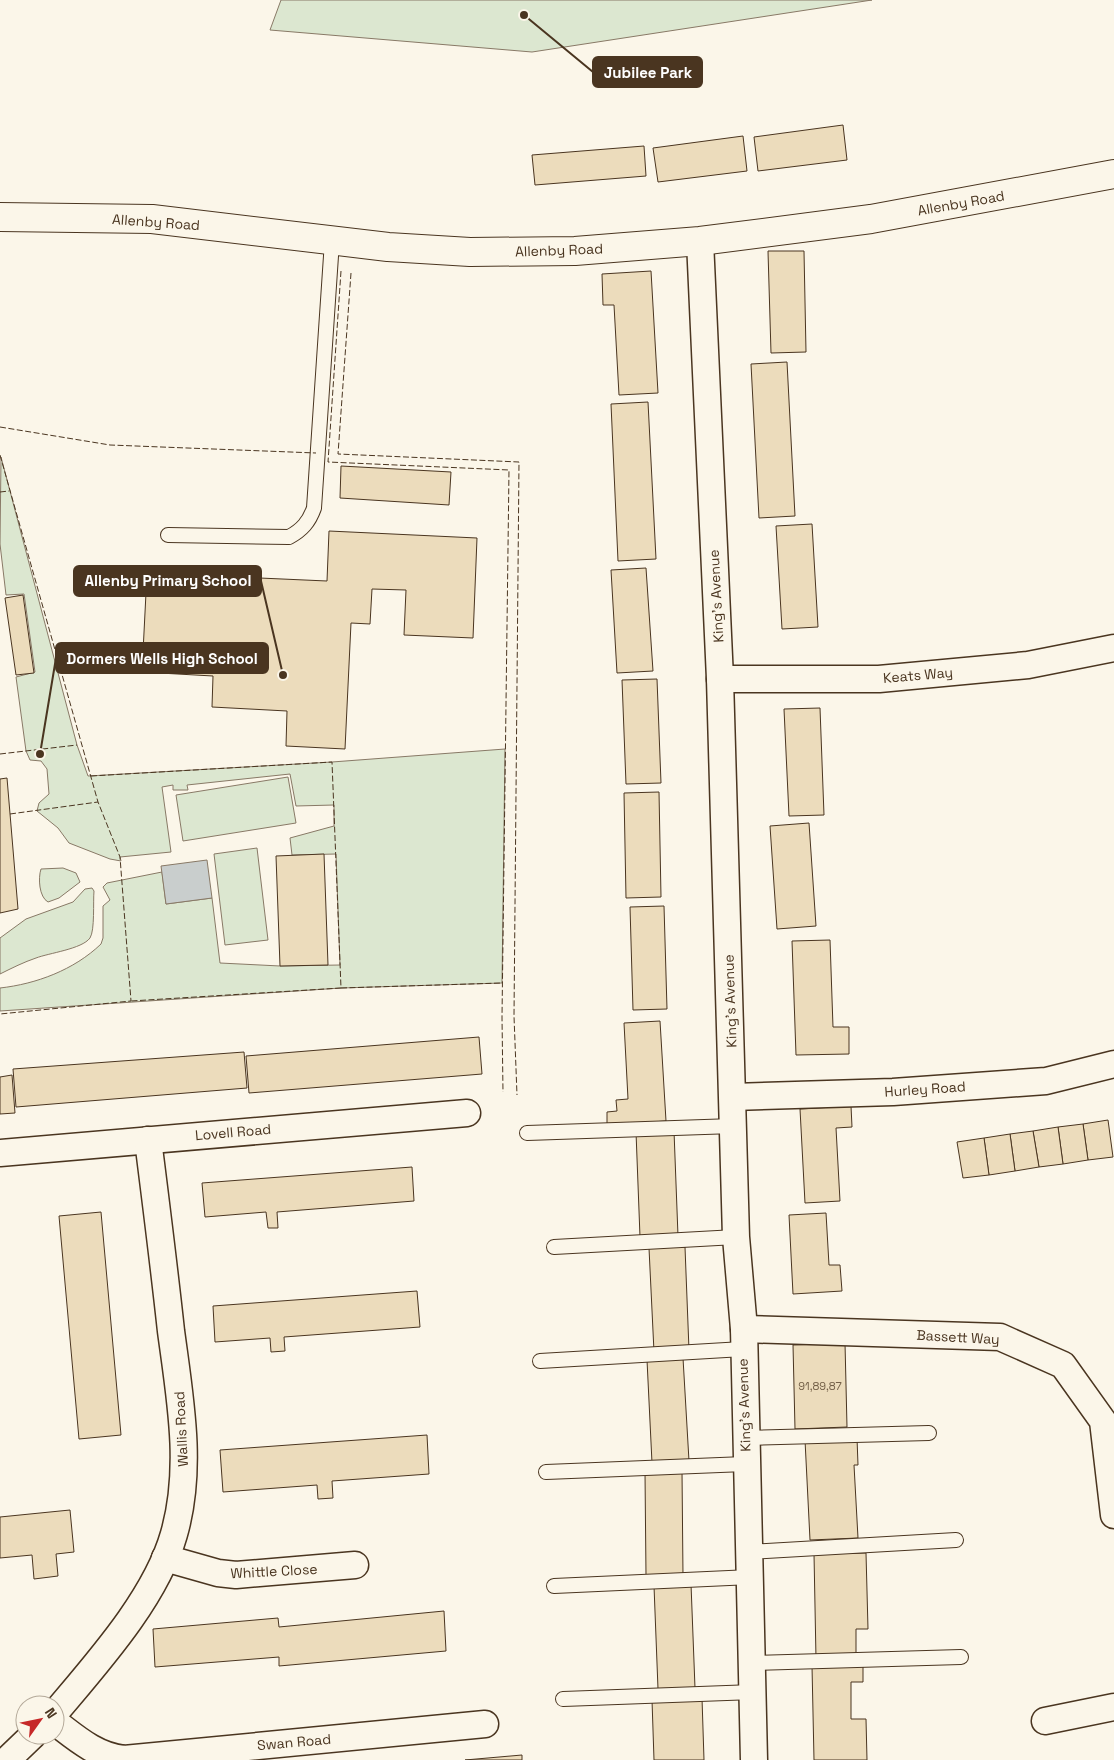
<svg xmlns="http://www.w3.org/2000/svg" width="1114" height="1760" font-family="'Space Grotesk',sans-serif">
<style>
.green{fill:#dce7d0;stroke:#887966}
.water{fill:#c9cecd;stroke:#887966}
.building{fill:#ecdcbc;stroke:#4a3520}
.lines{fill:none;stroke-linecap:round;stroke-linejoin:round}
.lane-casing{stroke:#4a3520;stroke-width:16}
.street-casing{stroke:#4a3520;stroke-width:29}
.secondary-casing{stroke:#4a3520;stroke-width:30}
.lane{stroke:#fbf6e9;stroke-width:14}
.street{stroke:#fbf6e9;stroke-width:26}
.secondary{stroke:#fbf6e9;stroke-width:28}
.fence{stroke:#4a3520;stroke-width:1;stroke-dasharray:6 2.5;stroke-linecap:butt}
.labels{text-anchor:middle;stroke-width:4;stroke-linejoin:round;paint-order:stroke}
.number-label{font-size:11px;fill:#725f47}
.street-label{font-size:14px;fill:#4a3520;stroke:#fbf6e9}
.leader{fill:none;stroke:#4a3520;stroke-width:2}
.callout-dot{fill:#4a3520;stroke:#fbf6e9;stroke-width:2}
.callout{fill:#4a3520;stroke:#4a3520;stroke-width:2}
.callout-label{font-size:15px;text-anchor:middle;font-weight:bold;fill:#fff}
</style>
<rect width="100%" height="100%" fill="#fbf6e9"/>
<g class="green">
<polygon points="281,0 872,0 532,52 270,30"/>
<path d="M1 457 77 745 88 776 332 762 505 749 502 983 341 988 0 1011V988C36 984 74 970 101 944L103 938V906L110 900 103 887 107 883 162 872 166 904 212 898 220 963 280 966 340 965 336 854 292 855 290 838 334 826V805L296 806 290 774 187 785 188 790H173V785L162 787 171 852 120 857 121 861 110 859 69 843 58 828 37 811 39 803 49 794 47 769 41 761 30 760 26 751 16 677 35 672 24 594 6 595 0 544Z"/>
<polygon points="288,777 296,823 183,841 176,795"/>
<polygon points="257,848 268,940 225,945 214,854"/>
<path d="M63 868 76 873 80 882 59 898 48 902C39 897 38 878 41 869Z"/>
<path d="M92 888 94 891C93 902 95 930 90 938 82 949 49 953 36 958 24 962 12 968 0 974V938L26 919 73 902 85 889Z"/>
</g>
<polygon class="water" points="207,860 212,898 166,904 161,866"/>
<g class="building">
<polygon points="843,125 847,160 758,171 754,137"/>
<polygon points="743,136 747,171 658,182 653,148"/>
<polygon points="644,146 646,176 535,185 532,155"/>
<polygon points="768,251 804,251 806,352 771,353"/>
<polygon points="651,271 658,393 619,395 614,305 603,305 602,274"/>
<polygon points="787,362 795,516 759,518 751,364"/>
<polygon points="648,402 656,559 618,561 611,404"/>
<polygon points="341,466 451,472 449,505 340,498"/>
<polygon points="812,524 818,627 782,629 776,526"/>
<polygon points="329,531 477,538 473,638 404,635 406,590 372,589 370,624 351,623 345,749 286,746 287,711 212,707 213,676 142,672 147,573 327,581"/>
<polygon points="646,568 653,671 617,673 611,570"/>
<polygon points="23,595 34,673 16,675 5,598"/>
<polygon points="657,679 661,783 626,784 622,680"/>
<polygon points="820,708 824,815 789,816 784,709"/>
<polygon points="7,778 18,909 0,913 0,779"/>
<polygon points="659,792 661,897 626,898 624,793"/>
<polygon points="809,823 816,926 777,929 770,826"/>
<polygon points="324,854 328,965 280,966 276,856"/>
<polygon points="664,906 667,1009 633,1010 630,907"/>
<polygon points="830,940 833,1027 849,1027 849,1054 796,1055 792,941"/>
<polygon points="660,1021 666,1121 607,1125 607,1112 617,1111 616,1100 628,1099 624,1023"/>
<polygon points="479,1037 482,1074 249,1093 246,1056"/>
<polygon points="244,1052 247,1088 16,1107 13,1069"/>
<polygon points="12,1075 15,1113 0,1114 0,1077"/>
<polygon points="851,1106 852,1127 836,1128 840,1201 805,1203 800,1109"/>
<polygon points="1108,1120 1113,1157 1088,1160 1083,1124"/>
<polygon points="1083,1124 1088,1160 1063,1164 1058,1127"/>
<polygon points="1058,1127 1063,1164 1039,1167 1033,1131"/>
<polygon points="674,1131 678,1236 640,1237 636,1132"/>
<polygon points="1033,1131 1039,1167 1015,1171 1010,1134"/>
<polygon points="1010,1134 1015,1171 989,1175 984,1138"/>
<polygon points="984,1138 989,1175 963,1178 957,1142"/>
<polygon points="412,1167 414,1201 277,1212 278,1228 268,1228 266,1212 205,1217 202,1183"/>
<polygon points="101,1212 121,1435 79,1439 59,1216"/>
<polygon points="826,1213 829,1265 840,1265 842,1291 793,1294 789,1215"/>
<polygon points="685,1247 689,1350 654,1352 649,1248"/>
<polygon points="417,1291 420,1327 284,1337 285,1351 271,1352 270,1338 215,1342 213,1306"/>
<polygon points="845,1343 847,1427 795,1429 793,1345"/>
<polygon points="683,1358 689,1461 652,1463 647,1360"/>
<polygon points="427,1435 429,1474 332,1481 333,1498 318,1499 317,1485 223,1492 220,1450"/>
<polygon points="857,1438 858,1465 854,1465 858,1538 810,1540 805,1440"/>
<polygon points="682,1471 683,1576 646,1576 645,1472"/>
<polygon points="70,1510 74,1552 56,1554 58,1576 34,1579 32,1555 0,1558 0,1517"/>
<polygon points="866,1553 868,1629 856,1629 856,1658 816,1659 814,1554"/>
<polygon points="691,1584 695,1688 658,1689 654,1586"/>
<polygon points="444,1611 446,1651 279,1666 279,1657 155,1667 153,1629 278,1618 279,1627"/>
<polygon points="863,1665 863,1682 851,1682 851,1719 866,1719 867,1760 814,1760 812,1666"/>
<polygon points="702,1698 704,1760 654,1760 652,1700"/>
<polygon points="522,1755 522,1760 465,1760"/>
</g>
<g class="lines">
<g class="lane-casing">
<g id="lane">
<path d="M168 535 289 537C302 530 309 522 314 508L332 241"/>
<polyline points="527,1133 734,1126"/>
<polyline points="554,1247 736,1237"/>
<polyline points="540,1361 743,1349"/>
<polyline points="746,1438 929,1433"/>
<polyline points="546,1472 745,1464"/>
<polyline points="748,1552 956,1540"/>
<polyline points="554,1586 751,1577"/>
<polyline points="753,1663 961,1657"/>
<polyline points="563,1699 754,1692"/>
</g>
</g>
<g class="street-casing">
<g id="street">
<polyline points="700,241 720,679 736,1237 744,1329 754,1760"/>
<polyline points="720,679 879,679 1028,665 1114,648"/>
<polyline points="733,1097 893,1092 1046,1081 1114,1064"/>
<polyline points="0,1153 467,1113"/>
<polyline points="744,1329 1000,1337 1063,1365 1103,1421 1114,1515"/>
<polyline points="165,1558 218,1573 236,1575 355,1565"/>
<path d="M55 1713C97 1663 156 1598 174 1534 193 1468 180 1398 171 1331 164 1267 156 1203 148 1140"/>
<polyline points="1045,1721 1114,1707"/>
<path d="M55 1722C76 1738 96 1756 124 1759L485 1724"/>
<polyline points="7,1760 33,1735"/>
</g>
</g>
<g class="secondary-casing">
<polyline id="secondary" points="0,217 152,219 388,247 470,252 575,251 700,241 871,219 1114,174"/>
</g>
<use href="#lane" class="lane"/>
<use href="#street" class="street"/>
<use href="#secondary" class="secondary"/>
<g class="fence">
<polyline points="341,271 328,462 509,470 502,1017 503,1092"/>
<polyline points="351,273 338,454 519,462 514,1016 517,1095"/>
<polyline points="0,427 110,445 316,453"/>
<polyline points="0,455 98,802 120,857 131,1001 0,1014"/>
<polyline points="0,492 9,491"/>
<polyline points="0,754 77,745"/>
<polyline points="91,776 332,762 341,988 131,1001"/>
<polyline points="10,814 98,802"/>
<polyline points="341,988 502,983"/>
</g>
</g>
<g class="labels">
<g class="number-label">
<text x="820" y="1390">91,89,87</text>
</g>
<g class="street-label">
<text transform="translate(961 203) rotate(-10)" y="5">Allenby Road</text>
<text transform="translate(156 222) rotate(4)" y="5">Allenby Road</text>
<text transform="translate(559 250) rotate(-2)" y="5">Allenby Road</text>
<text transform="translate(716 596) rotate(-93)" y="5">King's Avenue</text>
<text transform="translate(918 675) rotate(-5)" y="5">Keats Way</text>
<text transform="translate(730 1001) rotate(-92)" y="5">King's Avenue</text>
<text transform="translate(925 1089) rotate(-4)" y="5">Hurley Road</text>
<text transform="translate(233 1132) rotate(-5)" y="5">Lovell Road</text>
<text transform="translate(958 1337) rotate(3)" y="5">Bassett Way</text>
<text transform="translate(744 1405) rotate(-92)" y="5">King's Avenue</text>
<text transform="translate(181 1429) rotate(-93)" y="5">Wallis Road</text>
<text transform="translate(274 1571) rotate(-3)" y="5">Whittle Close</text>
<text transform="translate(294 1742) rotate(-5)" y="5">Swan Road</text>
</g>
</g>
<path class="leader" d="M524 15L593 72M283 675L261 581M40 754L56 658"/>
<g class="callout-dot">
<circle cx="524" cy="15" r="5"/>
<circle cx="283" cy="675" r="5"/>
<circle cx="40" cy="754" r="5"/>
</g>
<g class="callout">
<rect x="593" y="57" width="109" height="30" rx="5"/>
<rect x="74" y="566" width="187" height="30" rx="5"/>
<rect x="56" y="643" width="212" height="30" rx="5"/>
</g>
<g class="callout-label">
<text x="648" y="78">Jubilee Park</text>
<text x="168" y="586">Allenby Primary School</text>
<text x="162" y="664">Dormers Wells High School</text>
</g>
<g transform="translate(40 1720) rotate(57)"><circle r="24" fill="#fbf6e9" stroke="#b4a999"/>
<path d="M0-4L9 19L0 12L-9 19Z" fill="#c62828"/>
<text y="-8" font-size="14" font-weight="bold" text-anchor="middle" fill="#4a3520">N</text>
</g>
</svg>
